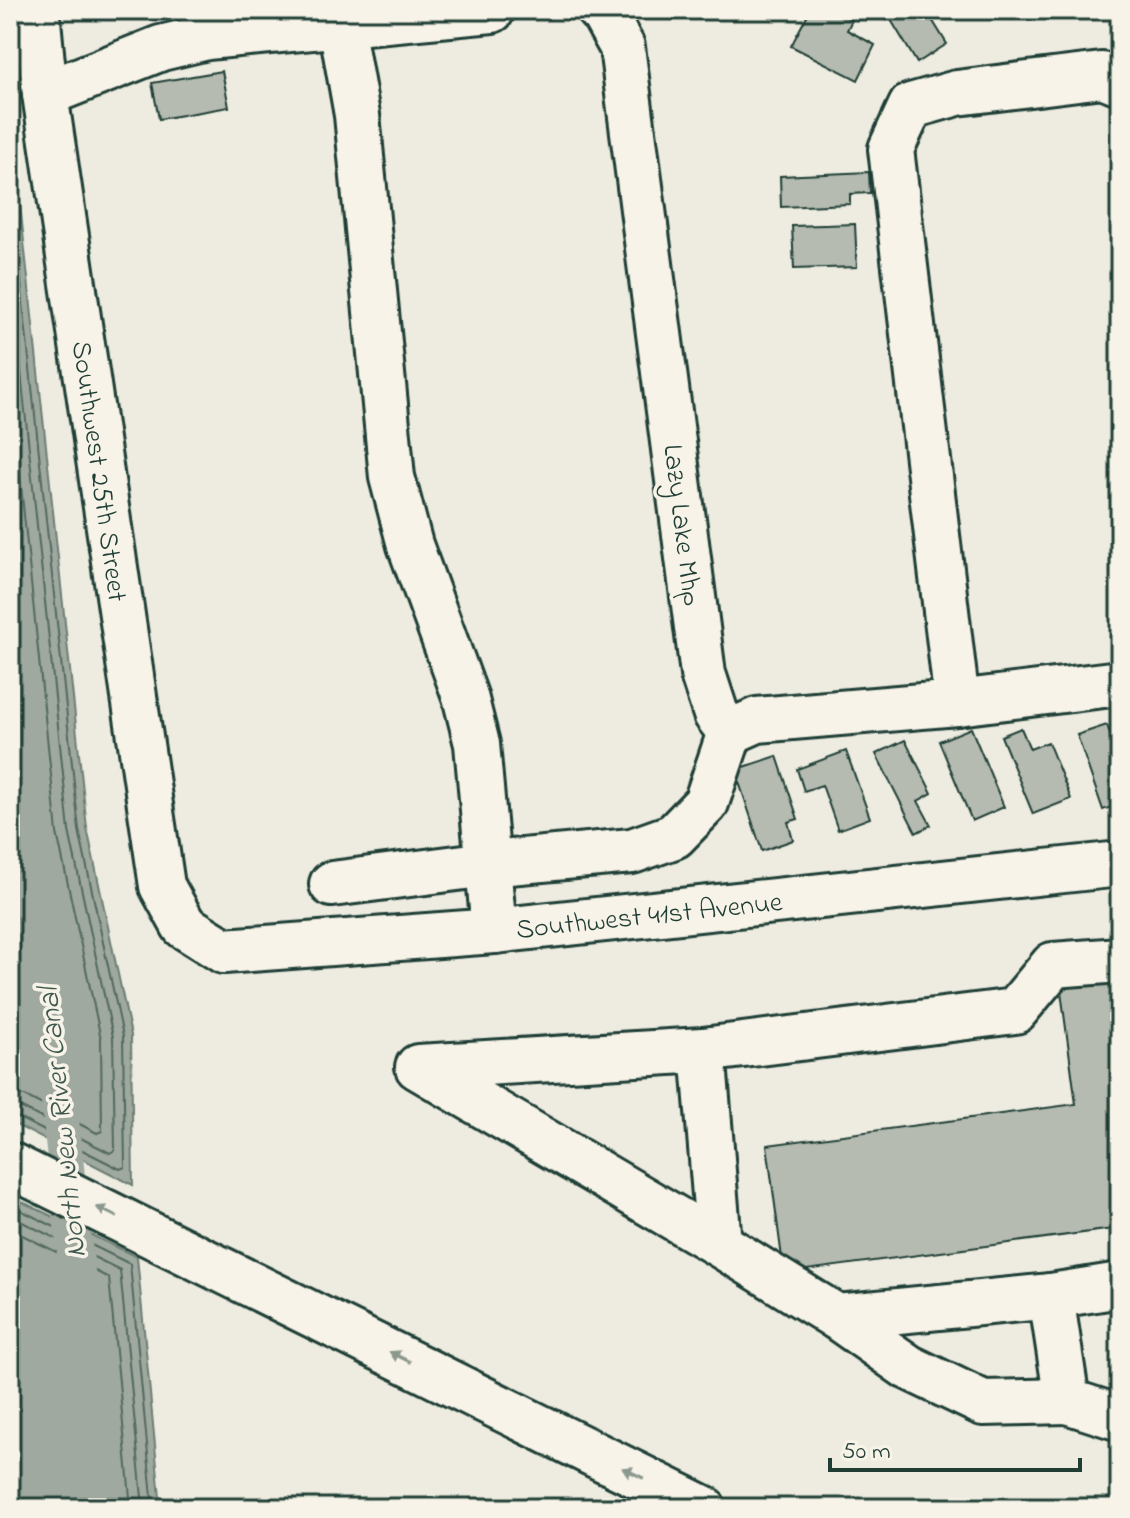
<svg xmlns="http://www.w3.org/2000/svg" width="1130" height="1518" font-family="'Indie Flower',sans-serif">
<style>
.water{fill:#9fa99f;stroke:#6c7e74;stroke-width:2}
.lines{fill:none;stroke-linecap:round;stroke-linejoin:round}
.shore{stroke:#52685f;stroke-width:2}
.canal{stroke:#9fa99f;stroke-width:36}
.building{fill:#b5bbb0;stroke:#1f3d34;stroke-width:2}
.minor-casing{stroke:#1f3d34;stroke-width:50}
.major-casing{stroke:#1f3d34;stroke-width:50}
.minor{stroke:#f7f3e8;stroke-width:44}
.major{stroke:#f7f3e8;stroke-width:44}
.oneway{fill:#8b988e}
.labels{text-anchor:middle;stroke-width:7;stroke-linejoin:round;paint-order:stroke}
.street-label{font-size:28px;fill:#1f3d34;stroke:#f7f3e8}
.water-label{font-size:30px;font-style:italic;fill:#3f584f;stroke:#f7f3e8}
</style>
<rect width="100%" height="100%" fill="#eeece1"/>
<filter id="ink" filterUnits="userSpaceOnUse"><feTurbulence type="fractalNoise" baseFrequency=".0125" numOctaves="2"/><feDisplacementMap in="SourceGraphic" scale="16" xChannelSelector="R" yChannelSelector="G"/><feConvolveMatrix kernelMatrix="1 2 1 2 8 2 1 2 1" color-interpolation-filters="sRGB"/></filter>
<g filter="url(#ink)">
<g class="water">
<polygon points="10,111 87,828 131,1035 133,1185 10,1122"/>
<polygon points="10,1196 137,1257 161,1508 10,1508"/>
</g>
<g class="lines">
<g class="shore">
<polyline points="10,180 79,830 123,1036 125,1167 120,1169 17,1117 10,1116"/>
<polyline points="10,267 69,831 113,1037 115,1150 110,1153 20,1107 10,1106"/>
<polyline points="10,380 57,833 101,1039 102,1131 97,1133 25,1096 10,1094"/>
<polyline points="10,1205 130,1264 153,1508"/>
<polyline points="10,1216 120,1270 143,1508"/>
<polyline points="10,1229 109,1278 131,1508"/>
</g>
<polyline class="canal" points="59,1101 77,1272"/>
</g>
<g class="building">
<polygon points="810,10 834,10 852,20 847,30 875,45 858,80 791,46"/>
<polygon points="885,10 926,10 947,44 917,63"/>
<polygon points="222,71 229,107 159,119 152,83"/>
<polygon points="869,172 870,193 850,194 850,204 781,207 780,176"/>
<polygon points="855,224 857,267 794,269 792,226"/>
<polygon points="1107,725 1120,763 1120,804 1103,810 1077,735"/>
<polygon points="971,728 1004,807 972,821 939,741"/>
<polygon points="1021,728 1030,749 1048,742 1071,799 1033,814 1001,736"/>
<polygon points="905,740 932,793 918,801 931,825 916,833 876,754"/>
<polygon points="846,751 870,818 838,830 822,785 804,791 797,769"/>
<polygon points="777,756 798,819 788,822 793,840 762,851 735,770"/>
<polygon points="1120,968 1120,1228 784,1273 767,1145 1076,1104 1059,976"/>
</g>
<g class="lines">
<g class="minor-casing">
<g id="minor">
<polyline points="37,10 45,94 162,886 184,926 224,951 494,931 1120,864"/>
<polyline points="341,25 357,115 392,477 410,545 465,696 477,744 494,931"/>
<polyline points="45,94 161,48 207,37 492,10"/>
<polyline points="957,703 891,149 911,106 957,93 1102,75 1120,82"/>
<polyline points="730,732 757,720 957,703 1120,683"/>
<polyline points="332,884 488,864 632,851 674,836 706,803 730,732 716,714 703,674 622,47 602,11 599,10"/>
<polyline points="1120,960 1053,965 1015,1011 703,1050 719,1244 837,1317 1051,1296 1067,1401 1120,1418"/>
<polyline points="703,1050 418,1067 719,1244"/>
<polyline points="1051,1296 1120,1285"/>
<polyline points="837,1317 908,1367 983,1403 1067,1401"/>
</g>
</g>
<g class="major-casing">
<polyline id="major" points="10,1165 703,1508"/>
</g>
<use href="#minor" class="minor"/>
<use href="#major" class="major"/>
</g>
<defs><path id="oneway-solid" d="M-6-.8H1V-3.2L6.5 0L1 3.2V.8H-6Z" transform="scale(2)"/></defs>
<g class="oneway">
<use href="#oneway-solid" transform="translate(107 1212) rotate(-154)"/>
<use href="#oneway-solid" transform="translate(400 1357) rotate(-154)"/>
<use href="#oneway-solid" transform="translate(633 1473) rotate(-154)"/>
</g>
</g>
<g class="labels">
<g class="street-label">
<text transform="translate(101 471) rotate(82)" y="10">Southwest 25th Street</text>
<text transform="translate(684 525) rotate(83)" y="10">Lazy Lake Mhp</text>
<text transform="translate(649 914) rotate(-6)" y="10">Southwest 41st Avenue</text>
</g>
<g class="water-label">
<text transform="translate(61 1123) rotate(-96)" y="10">North New River Canal</text>
</g>
</g>
<rect width="1130" height="1518" fill="none" stroke="#f7f3e8" stroke-width="40"/>
<rect x="20" y="20" width="1090" height="1478" fill="none" stroke="#1f3d34" stroke-width="3" filter="url(#ink)"/>
<path d="M830 1458v12h250v-12" fill="none" stroke="#1f3d34" stroke-width="4"/>
<text x="842" y="1458" font-size="24" fill="#1f3d34" stroke="#f7f3e8" stroke-width="6" paint-order="stroke">50 m</text>
</svg>
